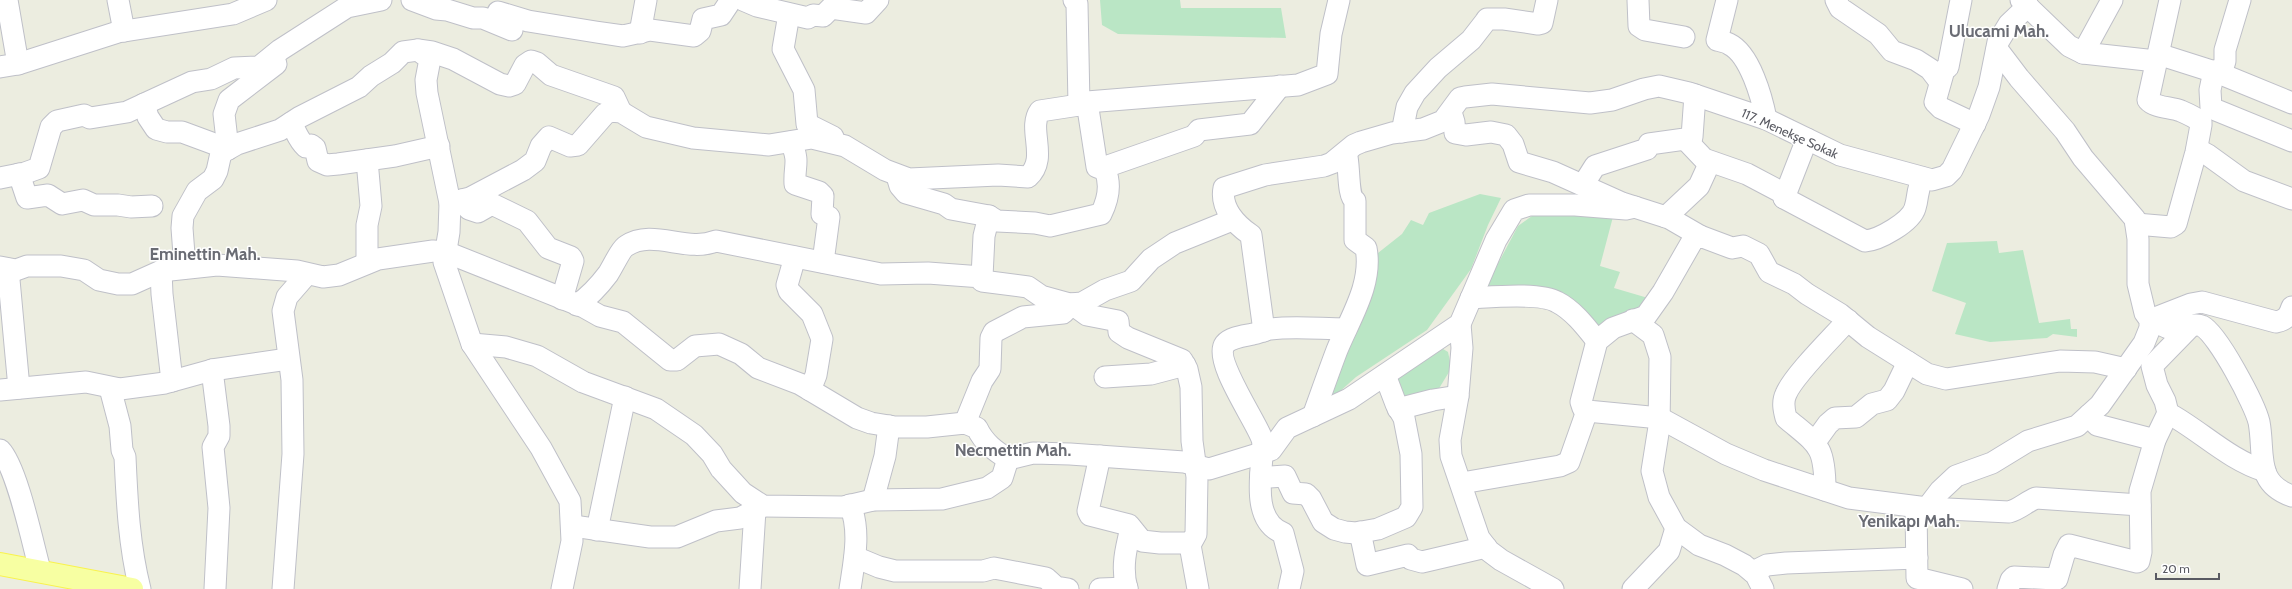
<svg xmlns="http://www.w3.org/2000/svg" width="2292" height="589" font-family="Cabin,sans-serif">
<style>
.green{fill:#bae6c5}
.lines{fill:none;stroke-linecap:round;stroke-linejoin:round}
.minor-casing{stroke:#bfc0c8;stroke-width:23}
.major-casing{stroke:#f9f34d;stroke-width:24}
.minor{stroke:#fff;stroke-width:21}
.major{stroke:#f7ffa2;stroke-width:22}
.labels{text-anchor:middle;stroke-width:3;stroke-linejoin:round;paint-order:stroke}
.street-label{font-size:13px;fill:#595a62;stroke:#fff}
.district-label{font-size:17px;font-weight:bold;fill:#6a6c74;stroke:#fff}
</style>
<rect width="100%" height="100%" fill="#ecede0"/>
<g class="green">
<polygon points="1100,0 1180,0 1181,8 1281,8 1286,38 1118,34 1102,25"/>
<polygon points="1480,194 1501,198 1488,225 1471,269 1427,330 1356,377 1329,401 1378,253 1402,234 1411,220 1423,225 1429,213"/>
<polygon points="1536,213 1614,213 1600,266 1620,272 1614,288 1648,298 1640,311 1599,331 1564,301 1483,292 1518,226"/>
<polygon points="1997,241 1999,253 2023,250 2039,323 2070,319 2071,329 2077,329 2077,337 2053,334 2047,338 1990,342 1955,334 1966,303 1932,291 1947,243"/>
<polygon points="1443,349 1448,352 1451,366 1449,372 1435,395 1397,402 1391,380"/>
</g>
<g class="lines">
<g class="minor-casing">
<g id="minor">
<polyline points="7,0 18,64"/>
<polyline points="118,0 124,31"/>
<polyline points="412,0 436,9 447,10 473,18 483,18 512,30"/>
<polyline points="743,0 757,6 808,18 813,15 823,16 831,8 866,13 878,0"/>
<polyline points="1074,0 1077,4 1079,105"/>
<polyline points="1638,0 1639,26 1645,30 1684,37"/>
<path d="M1727 0 1717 40C1721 41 1726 42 1729 44 1750 54 1762 98 1766 119"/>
<polyline points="1836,0 1840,8 1878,34 1892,51 1916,60 1930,69 1940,82"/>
<polyline points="1961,0 1948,67 1944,70 1935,102 1941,108 1975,124"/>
<polyline points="2021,0 2069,46 2083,53 2156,61"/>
<polyline points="498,12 528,21 596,32 623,36 650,30 694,36 700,31 703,19 721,15 731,0"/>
<polyline points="789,14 783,49 804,90 807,124 833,137"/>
<polyline points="640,33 646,0"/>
<polyline points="418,50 430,59 426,80 427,93 450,203 449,232 444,262 472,344 541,448 570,501 572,541 562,589"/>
<polyline points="2083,53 2112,0"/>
<polyline points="2158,54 2221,74 2292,103"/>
<polyline points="0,67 18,64 118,32 233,14 266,0"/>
<polyline points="2214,71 2210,90 2211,108 2292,141"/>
<polyline points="2221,74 2225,61 2225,50 2240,0"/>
<polyline points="144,104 148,117 156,129 167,132 182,132 228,149"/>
<polyline points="1451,112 1454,122 1455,133 1466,135 1491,132 1506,135 1513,144 1519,162 1553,172 1622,203 1669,218 1700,236"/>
<path d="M291 123C296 131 298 140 306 147L311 145 315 148 318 161 327 165 338 164 395 156 439 146"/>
<polyline points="1402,132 1407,107 1415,93 1438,68 1471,40 1485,22 1487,19 1504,19 1538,24 1542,23 1547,0"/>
<path d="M1685 139 1704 159 1747 174 1783 193 1784 198 1865 241C1879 240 1911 222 1915 208 1919 195 1916 192 1923 178"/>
<path d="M791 142C800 163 794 164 795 184L819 192 823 196 822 214 829 217 823 262"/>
<polyline points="228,149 224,114 229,100 276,64"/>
<polyline points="2197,149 2208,155 2244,181 2292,199"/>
<polyline points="367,160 371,206 367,225 367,263"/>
<polyline points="1105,170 1108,166 1194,136 1199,130 1250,124 1280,86"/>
<polyline points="19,174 27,198 48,195 62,204 83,200 94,205 118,205 131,207 152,206"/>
<path d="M897 176 900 186 906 193 944 204 951 209 989 216 997 221 1035 223 1050 226 1101 214C1108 200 1111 184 1105 170L1097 167 1087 102"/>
<polyline points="0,178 25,173 39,168 51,127 57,121 84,115 90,118 127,112 192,82 211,79 234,68 259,67 280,50 347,7 381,0"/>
<polyline points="1583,185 1595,166 1647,149 1649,144 1685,139 1692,137 1695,95"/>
<polyline points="1784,198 1807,139"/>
<polyline points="461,200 469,209 478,212 492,204 527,221 548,248 571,257 573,261 562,299"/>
<path d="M450 203 470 198 523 170 535 161 541 146 549 137 570 146 578 145 605 114 611 111 621 112 646 127 693 138 769 145 812 138 845 146 885 170 909 179 998 175 1028 177C1049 158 1027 129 1040 111L1079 105 1081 102H1087L1298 85 1327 74 1331 34 1339 0"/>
<polyline points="1666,217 1699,186 1710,162"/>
<path d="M2136 224 2171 227 2176 224 2196 152 2201 125V122C2195 117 2188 114 2181 111 2171 107 2155 108 2148 100L2170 0"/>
<polyline points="795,257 787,285 789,291 812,314 822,339 816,375 810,390"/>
<path d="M0 267 16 270 27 266H61L84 270 99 280 118 284H132L161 271 217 265 297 271 323 277 339 275 378 259 433 251 446 252 584 307 600 316 623 322 670 360H677L695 346 719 344 741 354 758 368 800 384 857 418 871 423 895 427H927L965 423 977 428C984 443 995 451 1008 459L1033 453 1070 454 1184 462 1209 469 1271 450 1287 428 1349 399 1460 324 1496 240 1514 210 1529 205H1575L1626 209 1635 207"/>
<polyline points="185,268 182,228 183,216 197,191 213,179 217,171 221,153 237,144 280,130 300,117 359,87 371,76 392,63 403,52 418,50 432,52 453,59 500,84 509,86 515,84 525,65 531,61 537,63 551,75 614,97 621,112"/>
<polyline points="8,269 19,388"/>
<polyline points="161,271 162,294 172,381"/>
<polyline points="982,277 984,236 989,216"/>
<path d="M1471 298C1491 297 1540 292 1557 302 1573 310 1586 327 1597 341"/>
<path d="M577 305C590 296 599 286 608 274 612 268 621 249 626 246 653 228 686 253 716 241L881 274 928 273 982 277V281L1028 287 1041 296 1070 304 1082 303 1105 290 1131 281 1151 259 1175 243 1232 220"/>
<polyline points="1633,320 1653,335 1660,357 1659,427 1652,471 1659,497 1676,528 1699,545 1725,555 1744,565 1756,575 1763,589"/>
<path d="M2150 320C2158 322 2165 328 2172 329 2182 330 2193 322 2202 326 2218 334 2255 405 2259 422 2265 453 2254 483 2292 496"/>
<path d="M2150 320 2191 304 2202 302 2276 322C2286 320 2289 316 2292 307"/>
<polyline points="1460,324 1462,348 1458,396 1450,440 1451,456 1479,538 1489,551 1501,560 1553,589"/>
<path d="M2191 326 2152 366 2157 385 2165 401 2168 413C2201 431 2229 460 2265 471"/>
<path d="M1264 331 1251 235C1236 225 1220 208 1224 188L1265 175 1324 166 1332 163 1354 145 1361 142 1392 133 1423 129 1443 121 1460 98 1465 97 1492 94 1590 103 1612 100 1644 89 1659 86 1689 93 1766 119 1840 155 1932 180 1946 176 1952 170 1979 115 1989 87 1998 42 2009 24 2028 6"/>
<polyline points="472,344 506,347 537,356 583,382 656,409 694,435 712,454 721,469 743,493 763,506 843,507 873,500 942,499 987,488 1002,478 1008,459"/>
<path d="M2126 369 2095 362 2060 361 1946 379 1927 374 1868 337 1840 314 1807 294 1794 284 1769 272 1759 254 1743 246 1732 248 1700 236 1694 238 1663 292 1646 316 1613 328 1597 341 1581 402 1583 408 1587 411 1660 418 1726 454 1764 470 1849 498 1927 508 2009 512C2020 509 2026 502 2036 498L2140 505"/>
<polyline points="212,370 219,426 219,436 213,447 219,508 215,589"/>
<polyline points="1105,377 1151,374 1185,365"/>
<path d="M110 388 120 426 122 450 125 457C127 501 129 546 140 589"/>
<polyline points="0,390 86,382 120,389 165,383 212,370 288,359"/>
<polyline points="1398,409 1433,400 1458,396"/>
<polyline points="2089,415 2097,425 2155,440"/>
<path d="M1313 416C1321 394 1329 371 1337 350 1350 318 1373 284 1366 248L1355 240V201C1347 195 1350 165 1346 152"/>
<polyline points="965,423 982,381 990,369 991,338 994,332 1023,317 1063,313 1072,304 1087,315 1118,321 1119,332 1128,338 1182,360 1187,369 1191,387 1192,441 1197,477 1196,534 1190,545 1198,589"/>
<polyline points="1815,442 1828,424 1835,418 1856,417 1872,404 1887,400 1894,391 1908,362"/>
<path d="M0 450C17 467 33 545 40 570"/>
<polyline points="1100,456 1088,511 1090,515 1129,525 1142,541 1160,543 1191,543"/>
<polyline points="1261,474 1269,477 1285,476 1293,493 1306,494 1311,499 1323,522 1334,529 1345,532 1356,533 1378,529 1406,517 1412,507 1411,454 1404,418 1396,404 1385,375"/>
<polyline points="1462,483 1560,466 1569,462 1587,411"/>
<path d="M1825 490C1825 445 1818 445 1786 418 1784 410 1782 402 1786 394 1793 376 1833 337 1848 320"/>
<polyline points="873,500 885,456 889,426"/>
<polyline points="1916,507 1917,578 1962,589"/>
<polyline points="1927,508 1940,491 1956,476 1992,463 2028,441 2077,426 2100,405 2144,343 2150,328 2150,320 2145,313 2138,284 2138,239 2135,219 2083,158 2065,131 2019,78 1997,49"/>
<polyline points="573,526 650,537 677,537 716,521 740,518 763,506"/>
<polyline points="597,530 625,397"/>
<polyline points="1360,532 1367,565 1408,555 1411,559 1422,562 1486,547"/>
<polyline points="855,557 879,567 895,571 983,571 994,568 1046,578 1056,587 1068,589"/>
<polyline points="1753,572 1767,565 1786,563 1917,558"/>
<polyline points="283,589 293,454 292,380 283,311 287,297 307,274"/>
<polyline points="750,589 755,510"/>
<path d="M850 589C854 562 861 531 850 505"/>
<polyline points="1100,589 1127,588"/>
<path d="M1127 589C1121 568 1126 548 1131 528"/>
<path d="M1289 589 1293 571 1283 533C1254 522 1260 481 1262 457 1262 450 1264 445 1262 439 1256 421 1213 360 1225 344 1231 337 1244 336 1253 334 1259 333 1264 330 1270 329 1296 326 1321 329 1346 329"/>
<polyline points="1633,589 1669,551 1676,528"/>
<polyline points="2008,589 2011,580 2014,577 2057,579 2064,555 2069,545 2137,562 2139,561 2141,552 2140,491 2155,440 2168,413"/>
</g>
</g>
<g class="major-casing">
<polyline id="major" points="0,564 132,589"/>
</g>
<use href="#minor" class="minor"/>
<use href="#major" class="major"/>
</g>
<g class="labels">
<g class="street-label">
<text transform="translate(1790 133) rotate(24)" y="5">117. Menekşe Sokak</text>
</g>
<g class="district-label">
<text x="1999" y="37">Ulucami Mah.</text>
<text x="205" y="260">Eminettin Mah.</text>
<text x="1013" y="456">Necmettin Mah.</text>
<text x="1909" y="527">Yenikapı Mah.</text>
</g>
</g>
<path d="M2156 573v6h63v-6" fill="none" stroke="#595a62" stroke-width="2"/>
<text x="2162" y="573" font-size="12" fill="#595a62" stroke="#ffffff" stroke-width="3" paint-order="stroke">20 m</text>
</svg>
